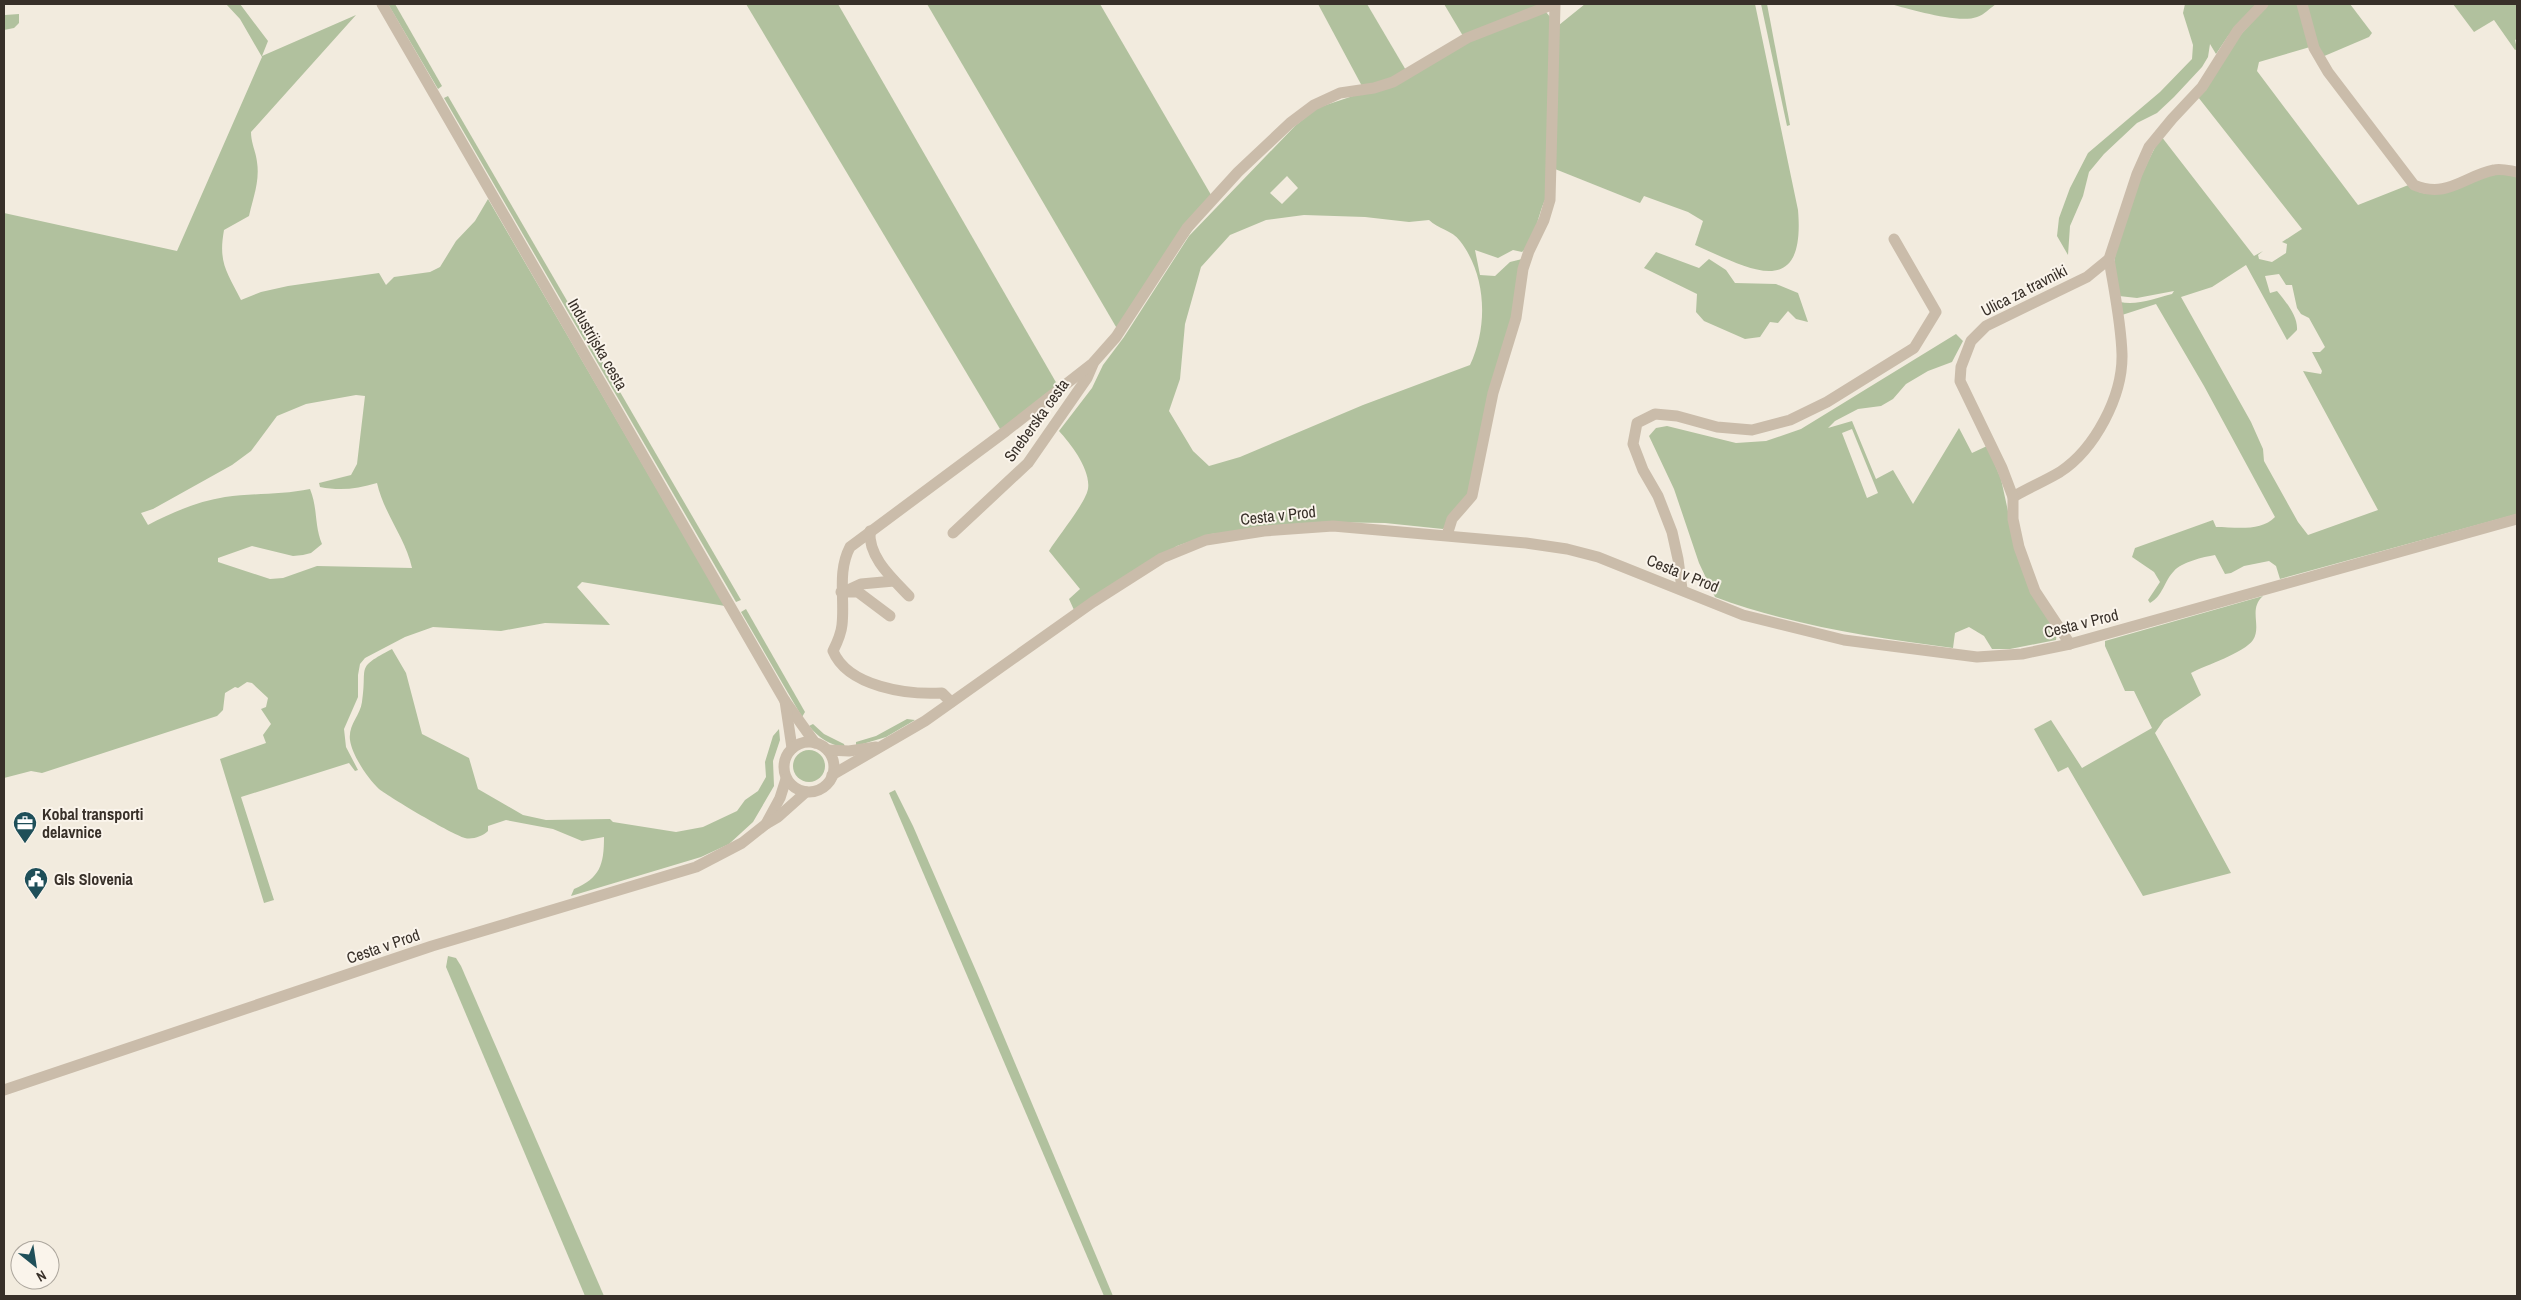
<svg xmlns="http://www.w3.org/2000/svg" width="2521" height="1300" font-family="'Archivo Narrow',sans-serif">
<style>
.green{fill:#b1c19e;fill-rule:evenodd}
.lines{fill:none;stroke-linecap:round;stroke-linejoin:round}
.minor{stroke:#cabcaa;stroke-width:11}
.labels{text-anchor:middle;stroke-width:4;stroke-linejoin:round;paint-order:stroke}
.street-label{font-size:16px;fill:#383029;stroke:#faf4eb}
.poi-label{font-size:16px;font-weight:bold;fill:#383029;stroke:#faf4eb;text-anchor:start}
</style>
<rect width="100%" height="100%" fill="#f2ebde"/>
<g class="green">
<path d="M226 4H240L268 41 262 56 356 15 251 132C251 143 256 152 257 162 260 181 253 198 249 216L224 230C218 263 227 272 241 300L261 292 288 286 379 273 386 285 394 277 430 272 440 267 456 241 475 221 488 199 725 606 582 582 577 587 610 625 545 623 501 631 433 627 405 637 365 658 360 664 358 675V697L344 729 346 747 358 770 355 771 349 763 241 797 274 900 264 903 220 759 266 743 263 735 271 724 261 709 266 707 268 698 252 683 247 682 238 688 235 687 225 693 223 710 217 716 42 773 31 771 4 778V213L177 251 262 57 240 19ZM356 395 365 396 357 464 351 475 319 483 320 487C340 491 357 489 377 483 384 514 406 539 412 568L317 566 283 578 270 579 218 562V558L252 546 293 556 303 555 311 553 322 544C314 524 318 509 310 489 282 495 253 493 225 497 199 501 170 513 148 525L141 513 153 509 232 465 251 451 277 416 306 404Z"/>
<polygon points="388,4 395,4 442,86 438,89"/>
<polygon points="746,4 838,4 1061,391 1003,434"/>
<polygon points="927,4 1100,4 1214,200 1119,332"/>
<polygon points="1318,4 1367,4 1407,72 1363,88"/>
<polygon points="1444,4 1543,4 1463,36"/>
<path d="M1585 4H1755L1798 210C1806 304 1746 267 1695 245L1703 221 1688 212 1644 196 1640 203 1555 169 1559 25Z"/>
<polygon points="1761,4 1767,4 1790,125 1787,126"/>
<path d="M1890 4H1996C1990 8 1984 15 1977 17 1958 24 1910 9 1890 4Z"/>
<polygon points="2185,4 2259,4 2228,36 2216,54 2210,44 2208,57 2202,67 2174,97 2157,113 2137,123 2104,154 2089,172 2083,196 2070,226 2068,255 2057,236 2059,218 2070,188 2088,153 2160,92 2192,59 2193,45 2183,13"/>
<path d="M2268 4H2298L2310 47 2259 62 2257 71 2358 205 2411 184 2419 192C2447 200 2461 183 2486 175 2494 173 2505 175 2514 174L2517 178V514L2280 579 2276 566 2269 561 2244 566 2231 573 2225 574 2215 555C2203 557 2182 562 2174 571 2164 581 2163 596 2150 603L2148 600 2160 582 2154 572 2132 557 2135 548 2213 520 2216 527C2235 527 2261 532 2275 517L2204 386 2156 304 2122 315 2120 302C2137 306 2156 298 2172 294L2174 291 2137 298 2119 296C2116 282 2113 265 2116 250 2124 214 2143 169 2161 136L2254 256 2263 251 2258 255 2259 259 2272 262 2286 253 2287 244 2282 242 2302 229 2198 97 2228 49ZM2246 265 2287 340 2297 330C2298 316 2286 302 2277 291L2270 293 2265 276 2279 274 2286 285H2292L2297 308 2301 314 2309 318 2325 347 2320 352H2312L2322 371 2321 374 2303 371 2378 510 2308 535 2298 522 2264 461 2263 449 2251 422 2181 297 2212 287Z"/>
<polygon points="2305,4 2350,4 2372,33 2369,37 2322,57"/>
<polygon points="2453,4 2517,4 2517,39 2515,40 2517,49 2515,50 2494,20 2474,32"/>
<polygon points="4,9 5,15 19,14 19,23 14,28 4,30"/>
<path d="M1546 12 1551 18 1546 198C1537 215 1537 238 1522 252L1513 250 1498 258 1475 250 1480 275 1495 276 1510 262 1522 259 1519 290 1476 487 1443 529 1385 523 1322 522 1211 534 1177 546 1074 610 1069 599 1080 589 1049 551C1058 536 1085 504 1088 489 1091 470 1071 444 1059 431L1092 388 1103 365 1124 337 1189 236 1295 126 1317 108 1353 96 1453 48ZM1287 176 1298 188 1282 204 1270 193ZM1304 215 1365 217 1409 222 1429 220C1438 229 1452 230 1460 241 1487 276 1488 327 1470 365L1363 405 1240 457 1209 466 1193 451 1169 411 1180 379 1185 324 1201 267 1230 235 1266 220Z"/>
<polygon points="448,96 741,600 736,602 444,98"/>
<polygon points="1656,252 1699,268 1709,259 1726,270 1735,283 1776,284 1798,293 1808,322 1796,319 1788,311 1778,323 1770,322 1760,337 1745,339 1704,321 1696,312 1697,294 1644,268"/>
<path d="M1956 334 1963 341 1952 362 1928 371 1906 384 1893 399 1881 406 1858 409 1835 421 1828 428 1852 421 1876 479 1893 470 1913 504 1959 428 1972 453 1987 446 2001 479 2011 525 2057 632 2056 640 2010 649H1992L1984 636 1969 627 1955 633 1953 648C1873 638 1790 625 1715 597L1699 563 1674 489 1649 436 1656 428 1667 426 1736 443 1766 441 1801 429ZM1852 429 1878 493 1867 498 1842 433Z"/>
<path d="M2263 596C2248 609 2262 626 2253 640 2244 653 2206 665 2191 673L2201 695 2164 720 2155 733 2231 873 2143 896 2068 767 2058 772 2034 729 2051 720 2082 768 2152 728 2134 691H2125L2105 646V641Z"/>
<polygon points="746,609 805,712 802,717 741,612"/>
<path d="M392 649 406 673 422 734 469 758 478 789 523 815 546 820 610 819 613 822 676 832 703 827 737 811 745 800 758 791 766 777 765 762 773 736 779 729 780 740 773 761 774 786 753 822 729 844 701 857 571 896 574 889C600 878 604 865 604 837L582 841 553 829 506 820 488 826V831C483 836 472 840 465 838 451 834 391 798 379 789 368 779 352 755 350 740 348 725 360 716 362 702 368 665 354 669 392 649Z"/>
<polygon points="907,719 915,720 886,737 856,746 856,742 876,736"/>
<path d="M813 724 824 734 844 744 845 747C830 746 818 737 809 726Z"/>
<circle cx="809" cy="766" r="16"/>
<polygon points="895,790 913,826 983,987 1113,1296 1104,1296 889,793"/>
<polygon points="448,956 456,958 461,966 604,1296 585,1296 446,967"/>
</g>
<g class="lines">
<g class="minor">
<polyline points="382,4 785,701 815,743"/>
<path d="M2302 4 2314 48 2328 72 2414 185C2447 199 2464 176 2494 170 2501 168 2510 171 2517 172"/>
<path d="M2013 497C2028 488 2045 481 2060 472 2095 449 2123 396 2122 354 2121 322 2114 290 2109 259"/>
<path d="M870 531C868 557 892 578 909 596"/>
<polyline points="953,533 1028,463 1087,378 1093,364"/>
<polyline points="1447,535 1452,519 1472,496 1493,393 1516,318 1523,269 1529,251 1544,220 1550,200 1555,4"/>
<polyline points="1682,589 1678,559 1672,532 1658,496 1643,470 1633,444 1637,423 1655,414 1677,416 1717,427 1752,430 1790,420 1827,402 1914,348 1936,312 1894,239"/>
<polyline points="848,590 861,584 894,581"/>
<polyline points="841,592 858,592 890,616"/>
<polyline points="2070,644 2035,591 2019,547 2013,519 2013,497 2002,468 1960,381 1961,367 1971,341 1986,326 2087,277 2109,259 2137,174 2149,147 2172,119 2202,87 2238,30 2263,4"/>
<polyline points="785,701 792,748"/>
<path d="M951 702 942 693C908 695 848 687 833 651 837 643 841 635 842 625 845 598 837 572 850 547L1006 431 1093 363 1116 337 1187 228 1238 172 1290 123 1314 105 1340 93 1374 88 1393 82 1467 38 1554 4"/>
<circle cx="809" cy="767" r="25"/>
<polyline points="828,750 849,751 876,747"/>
<polyline points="832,775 925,721 1093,602 1162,558 1206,540 1264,531 1333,526 1526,543 1567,549 1598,557 1743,615 1844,640 1977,657 2022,654 2070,644 2517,519"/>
<polyline points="766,824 780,798 786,779"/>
<polyline points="4,1090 432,946 696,867 742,843 766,824 778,817 806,792"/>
</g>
</g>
<defs>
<g id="office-pin" transform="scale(1.25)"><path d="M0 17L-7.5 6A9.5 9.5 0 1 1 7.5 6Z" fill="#1f4f59" stroke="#faf4eb"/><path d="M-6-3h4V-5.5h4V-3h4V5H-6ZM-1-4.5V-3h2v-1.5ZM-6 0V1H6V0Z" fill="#fff"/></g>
<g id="civic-pin" transform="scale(1.25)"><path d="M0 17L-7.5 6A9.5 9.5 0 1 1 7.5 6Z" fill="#1f4f59" stroke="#faf4eb"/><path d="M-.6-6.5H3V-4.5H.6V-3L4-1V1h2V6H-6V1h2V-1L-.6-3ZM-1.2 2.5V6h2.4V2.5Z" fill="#fff"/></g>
</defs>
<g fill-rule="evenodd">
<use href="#office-pin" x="25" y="823"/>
<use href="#civic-pin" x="36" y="879"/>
</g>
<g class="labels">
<g class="street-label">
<text transform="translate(2024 290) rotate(-27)" y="6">Ulica za travniki</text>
<text transform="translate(598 344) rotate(60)" y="6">Industrijska cesta</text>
<text transform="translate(1036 420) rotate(-54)" y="6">Sneberska cesta</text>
<text transform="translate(1278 515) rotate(-6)" y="6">Cesta v Prod</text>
<text transform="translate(1683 573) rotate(22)" y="6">Cesta v Prod</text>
<text transform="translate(2081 623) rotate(-14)" y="6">Cesta v Prod</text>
<text transform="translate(383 946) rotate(-19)" y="6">Cesta v Prod</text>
</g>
<g class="poi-label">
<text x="42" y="820">Kobal transporti<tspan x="42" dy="18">delavnice</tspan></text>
<text x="54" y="885">Gls Slovenia</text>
</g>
</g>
<rect width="2521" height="1300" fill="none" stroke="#383029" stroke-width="10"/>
<g transform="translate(35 1265) rotate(150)"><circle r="24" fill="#faf4eb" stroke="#aca69d"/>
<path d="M0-4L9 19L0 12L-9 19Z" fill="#1f4f59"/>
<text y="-8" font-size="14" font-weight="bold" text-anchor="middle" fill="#383029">N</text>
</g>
</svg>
